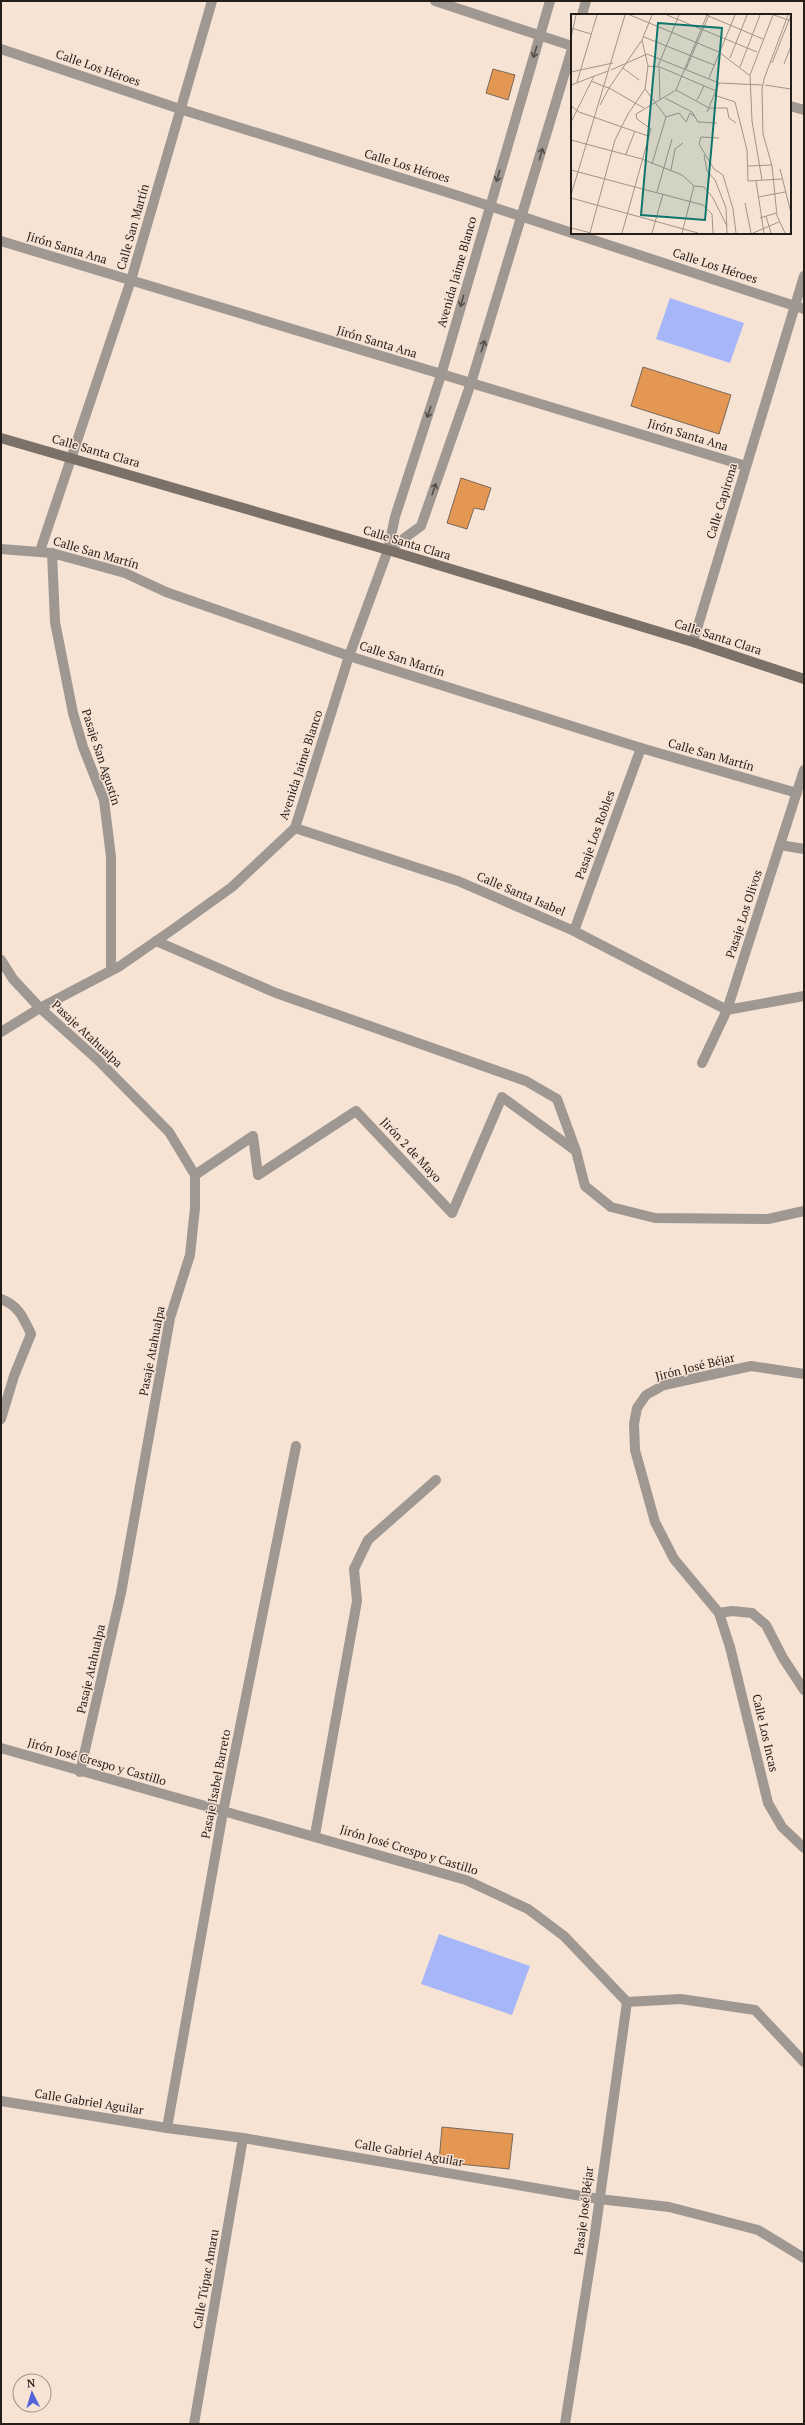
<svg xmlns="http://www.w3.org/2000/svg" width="805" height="2425" font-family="'PT Serif',serif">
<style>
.green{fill:#a6b6f8}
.building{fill:#e39752;stroke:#78685b}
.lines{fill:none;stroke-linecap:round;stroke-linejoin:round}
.minor{stroke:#9f9791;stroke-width:10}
.tertiary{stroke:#9f9791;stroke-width:10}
.secondary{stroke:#7c7168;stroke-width:10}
.oneway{stroke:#554e48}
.labels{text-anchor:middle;stroke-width:3;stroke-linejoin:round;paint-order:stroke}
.street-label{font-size:12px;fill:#241d18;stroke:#f6e3d4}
.inset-road{fill:none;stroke:#a29489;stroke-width:1}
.view{fill:#0f766e;fill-opacity:0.15;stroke:#0f766e;stroke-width:2}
.inset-edge{fill:none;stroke:#241d18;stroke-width:2}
</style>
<rect width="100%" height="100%" fill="#f6e3d4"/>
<g class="green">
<polygon points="670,298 744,323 730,363 656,339"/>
<polygon points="439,1934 530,1966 512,2015 421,1984"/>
</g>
<g class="building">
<polygon points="493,69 515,75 508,100 486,93"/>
<polygon points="643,367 731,395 719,434 631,406"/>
<polygon points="461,478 491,488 484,510 474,508 467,529 447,523"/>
<polygon points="442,2127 513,2134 509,2169 439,2162"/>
</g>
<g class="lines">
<g class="minor">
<polyline points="435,1 572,46"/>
<polyline points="1,49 180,109 459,196 804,309"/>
<polyline points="790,106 804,110"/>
<polyline points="1,241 746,466"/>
<polyline points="1,549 52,553 125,573 166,592 349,656 641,748 797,793"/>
<polyline points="40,551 131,280 212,1"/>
<polyline points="52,553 55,622 73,713 83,747 104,800 111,857 111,970"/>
<polyline points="693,642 804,276"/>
<polyline points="295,828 458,881 574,931 727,1010 804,996"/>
<polyline points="780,845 804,849"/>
<polyline points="574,931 641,748"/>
<polyline points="156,941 276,993 526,1081 557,1099 576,1151 585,1186 611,1207 655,1218 768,1219 804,1211"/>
<polyline points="1,960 13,979 40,1008 98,1060 169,1132 195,1175 195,1208 190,1255 170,1318 121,1593 80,1772"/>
<polyline points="1,1032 40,1008 120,966 172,930 232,887 295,828 349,656 388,550"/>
<polyline points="702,1063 727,1010 804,770"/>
<polyline points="195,1175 253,1136 258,1175 356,1111 452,1213 502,1097 576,1151"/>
<path d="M1 1299C19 1306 23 1317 31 1334L14 1376 1 1419"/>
<polyline points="804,1374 751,1366 664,1385 646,1395 637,1408 634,1424 635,1450 655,1522 674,1559 719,1613 730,1647 768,1803 782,1827 804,1848"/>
<polyline points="719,1613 732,1611 752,1613 766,1625 783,1658 804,1690"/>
<polyline points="1,1748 466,1880 528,1909 564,1936 627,2002 681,1999 755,2010 804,2062"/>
<polyline points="315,1835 357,1601 354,1569 368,1540 436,1480"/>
<polyline points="1,2101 167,2128 243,2138 599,2199 669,2207 758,2230 804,2258"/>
<polyline points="167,2128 223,1812 296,1446"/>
<polyline points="194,2424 243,2138"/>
<polyline points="565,2424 594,2240 627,2002"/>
</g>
<g class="tertiary">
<polyline points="582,15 586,1"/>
<polyline points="388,550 395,517 441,375 550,1"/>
<polyline points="388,550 421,526 471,383 572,49"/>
</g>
<polyline class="secondary" points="1,438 388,550 693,642 804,679"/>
</g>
<defs><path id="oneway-shaft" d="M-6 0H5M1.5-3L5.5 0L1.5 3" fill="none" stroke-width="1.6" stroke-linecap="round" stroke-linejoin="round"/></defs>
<g class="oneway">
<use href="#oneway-shaft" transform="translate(535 52) rotate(107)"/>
<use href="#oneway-shaft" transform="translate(541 154) rotate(-74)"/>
<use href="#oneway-shaft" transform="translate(498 176) rotate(107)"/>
<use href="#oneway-shaft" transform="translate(462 301) rotate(106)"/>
<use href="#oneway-shaft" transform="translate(483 346) rotate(-73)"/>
<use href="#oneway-shaft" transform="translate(429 412) rotate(108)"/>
<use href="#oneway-shaft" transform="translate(434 489) rotate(-71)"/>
</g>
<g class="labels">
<g class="street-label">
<text transform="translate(98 68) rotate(19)" y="4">Calle Los Héroes</text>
<text transform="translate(407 166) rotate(17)" y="4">Calle Los Héroes</text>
<text transform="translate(133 227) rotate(-74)" y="4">Calle San Martín</text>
<text transform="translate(67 248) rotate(17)" y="4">Jirón Santa Ana</text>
<text transform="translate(715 266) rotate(18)" y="4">Calle Los Héroes</text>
<text transform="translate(457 272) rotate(-74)" y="4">Avenida Jaime Blanco</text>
<text transform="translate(377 342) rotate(17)" y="4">Jirón Santa Ana</text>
<text transform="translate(688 435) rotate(17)" y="4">Jirón Santa Ana</text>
<text transform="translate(96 451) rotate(16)" y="4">Calle Santa Clara</text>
<text transform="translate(722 501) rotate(-73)" y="4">Calle Capirona</text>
<text transform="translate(407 543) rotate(17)" y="4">Calle Santa Clara</text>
<text transform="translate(96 553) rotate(16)" y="4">Calle San Martín</text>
<text transform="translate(718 637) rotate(18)" y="4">Calle Santa Clara</text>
<text transform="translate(402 659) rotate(18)" y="4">Calle San Martín</text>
<text transform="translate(711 755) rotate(16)" y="4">Calle San Martín</text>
<text transform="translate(101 757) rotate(72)" y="4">Pasaje San Agustín</text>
<text transform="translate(301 765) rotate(-72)" y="4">Avenida Jaime Blanco</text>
<text transform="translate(595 835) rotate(-70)" y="4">Pasaje Los Robles</text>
<text transform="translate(521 894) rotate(23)" y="4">Calle Santa Isabel</text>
<text transform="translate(744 914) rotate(-72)" y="4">Pasaje Los Olivos</text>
<text transform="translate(87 1034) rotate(43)" y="4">Pasaje Atahualpa</text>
<text transform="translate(411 1150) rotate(47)" y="4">Jirón 2 de Mayo</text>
<text transform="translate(152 1351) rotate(-79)" y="4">Pasaje Atahualpa</text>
<text transform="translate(695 1367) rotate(-14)" y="4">Jirón José Béjar</text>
<text transform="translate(91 1669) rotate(-77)" y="4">Pasaje Atahualpa</text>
<text transform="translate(765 1733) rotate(77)" y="4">Calle Los Incas</text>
<text transform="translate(97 1762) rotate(16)" y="4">Jirón José Crespo y Castillo</text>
<text transform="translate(216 1784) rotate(-79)" y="4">Pasaje Isabel Barreto</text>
<text transform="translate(409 1850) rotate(17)" y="4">Jirón José Crespo y Castillo</text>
<text transform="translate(89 2102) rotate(9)" y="4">Calle Gabriel Aguilar</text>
<text transform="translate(409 2153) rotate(10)" y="4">Calle Gabriel Aguilar</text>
<text transform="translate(584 2211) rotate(-83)" y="4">Pasaje José Béjar</text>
<text transform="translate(206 2279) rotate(-80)" y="4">Calle Túpac Amaru</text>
</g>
</g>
<g transform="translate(571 14)">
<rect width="220" height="220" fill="#f6e3d4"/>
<path class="inset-road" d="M59 1 148 38 178 61M96 1 186 38M135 1 192 25M203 1 220 7M0 14 20 20M73 23 143 51M0 24 5 1M159 44 176 1M201 49 220 1M213 50 220 32M77 52 89 53 145 77M87 52 108 1M88 53 89 86M169 53 189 1M52 54 68 66M115 55 138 1M40 56 76 40 148 69 191 71M0 58 42 49M138 64 164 1M20 67 32 72M6 68 26 1M0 71 37 57M194 71 220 75M74 75 95 103 81 150M105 76 138 94H156L158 104 165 109M143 81 164 88 176 136 177 167 211 165M94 84 121 98 127 108 146 109M126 86 133 72M29 91 38 74 32 72M0 92 8 98 77 122M73 94 38 74 71 26 81 1M136 98 148 69M95 103 108 99 115 108 119 99 124 103M0 108 23 62M148 124 130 123 128 130 143 155 152 161 162 195 165 219M0 126 71 145 111 161 123 172 133 173 142 184 156 212M55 140 64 117M133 141 136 157 144 166 155 194 156 219M176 152 201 151M209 155 220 199M0 156 132 191 141 200 142 219M100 156 104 135 112 129M191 166 181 107 179 61 202 1M185 167 193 219M86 178 101 125M0 181 54 1M187 183 214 178M0 184 127 219M174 189 180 219M195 202 200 219M189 204 205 199M0 214 20 219M19 219 44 126 57 100 74 75 77 52 71 26M51 219 80 115 66 105 65 100 105 76 136 1M81 219 92 180M111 219 123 172M182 219 208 208M214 219 206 202 201 152 192 120 191 75 193 65 217 1"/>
<path class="view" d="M87 9 151 14 134 206 70 201Z"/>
<rect width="220" height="220" class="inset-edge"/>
</g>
<rect width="805" height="2425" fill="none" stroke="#241d18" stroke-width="4"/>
<g transform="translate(32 2393) rotate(355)"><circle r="19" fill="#f6e3d4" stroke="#a29489"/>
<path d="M0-3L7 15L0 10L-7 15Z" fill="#5363d9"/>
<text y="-6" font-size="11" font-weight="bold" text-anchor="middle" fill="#241d18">N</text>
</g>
</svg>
